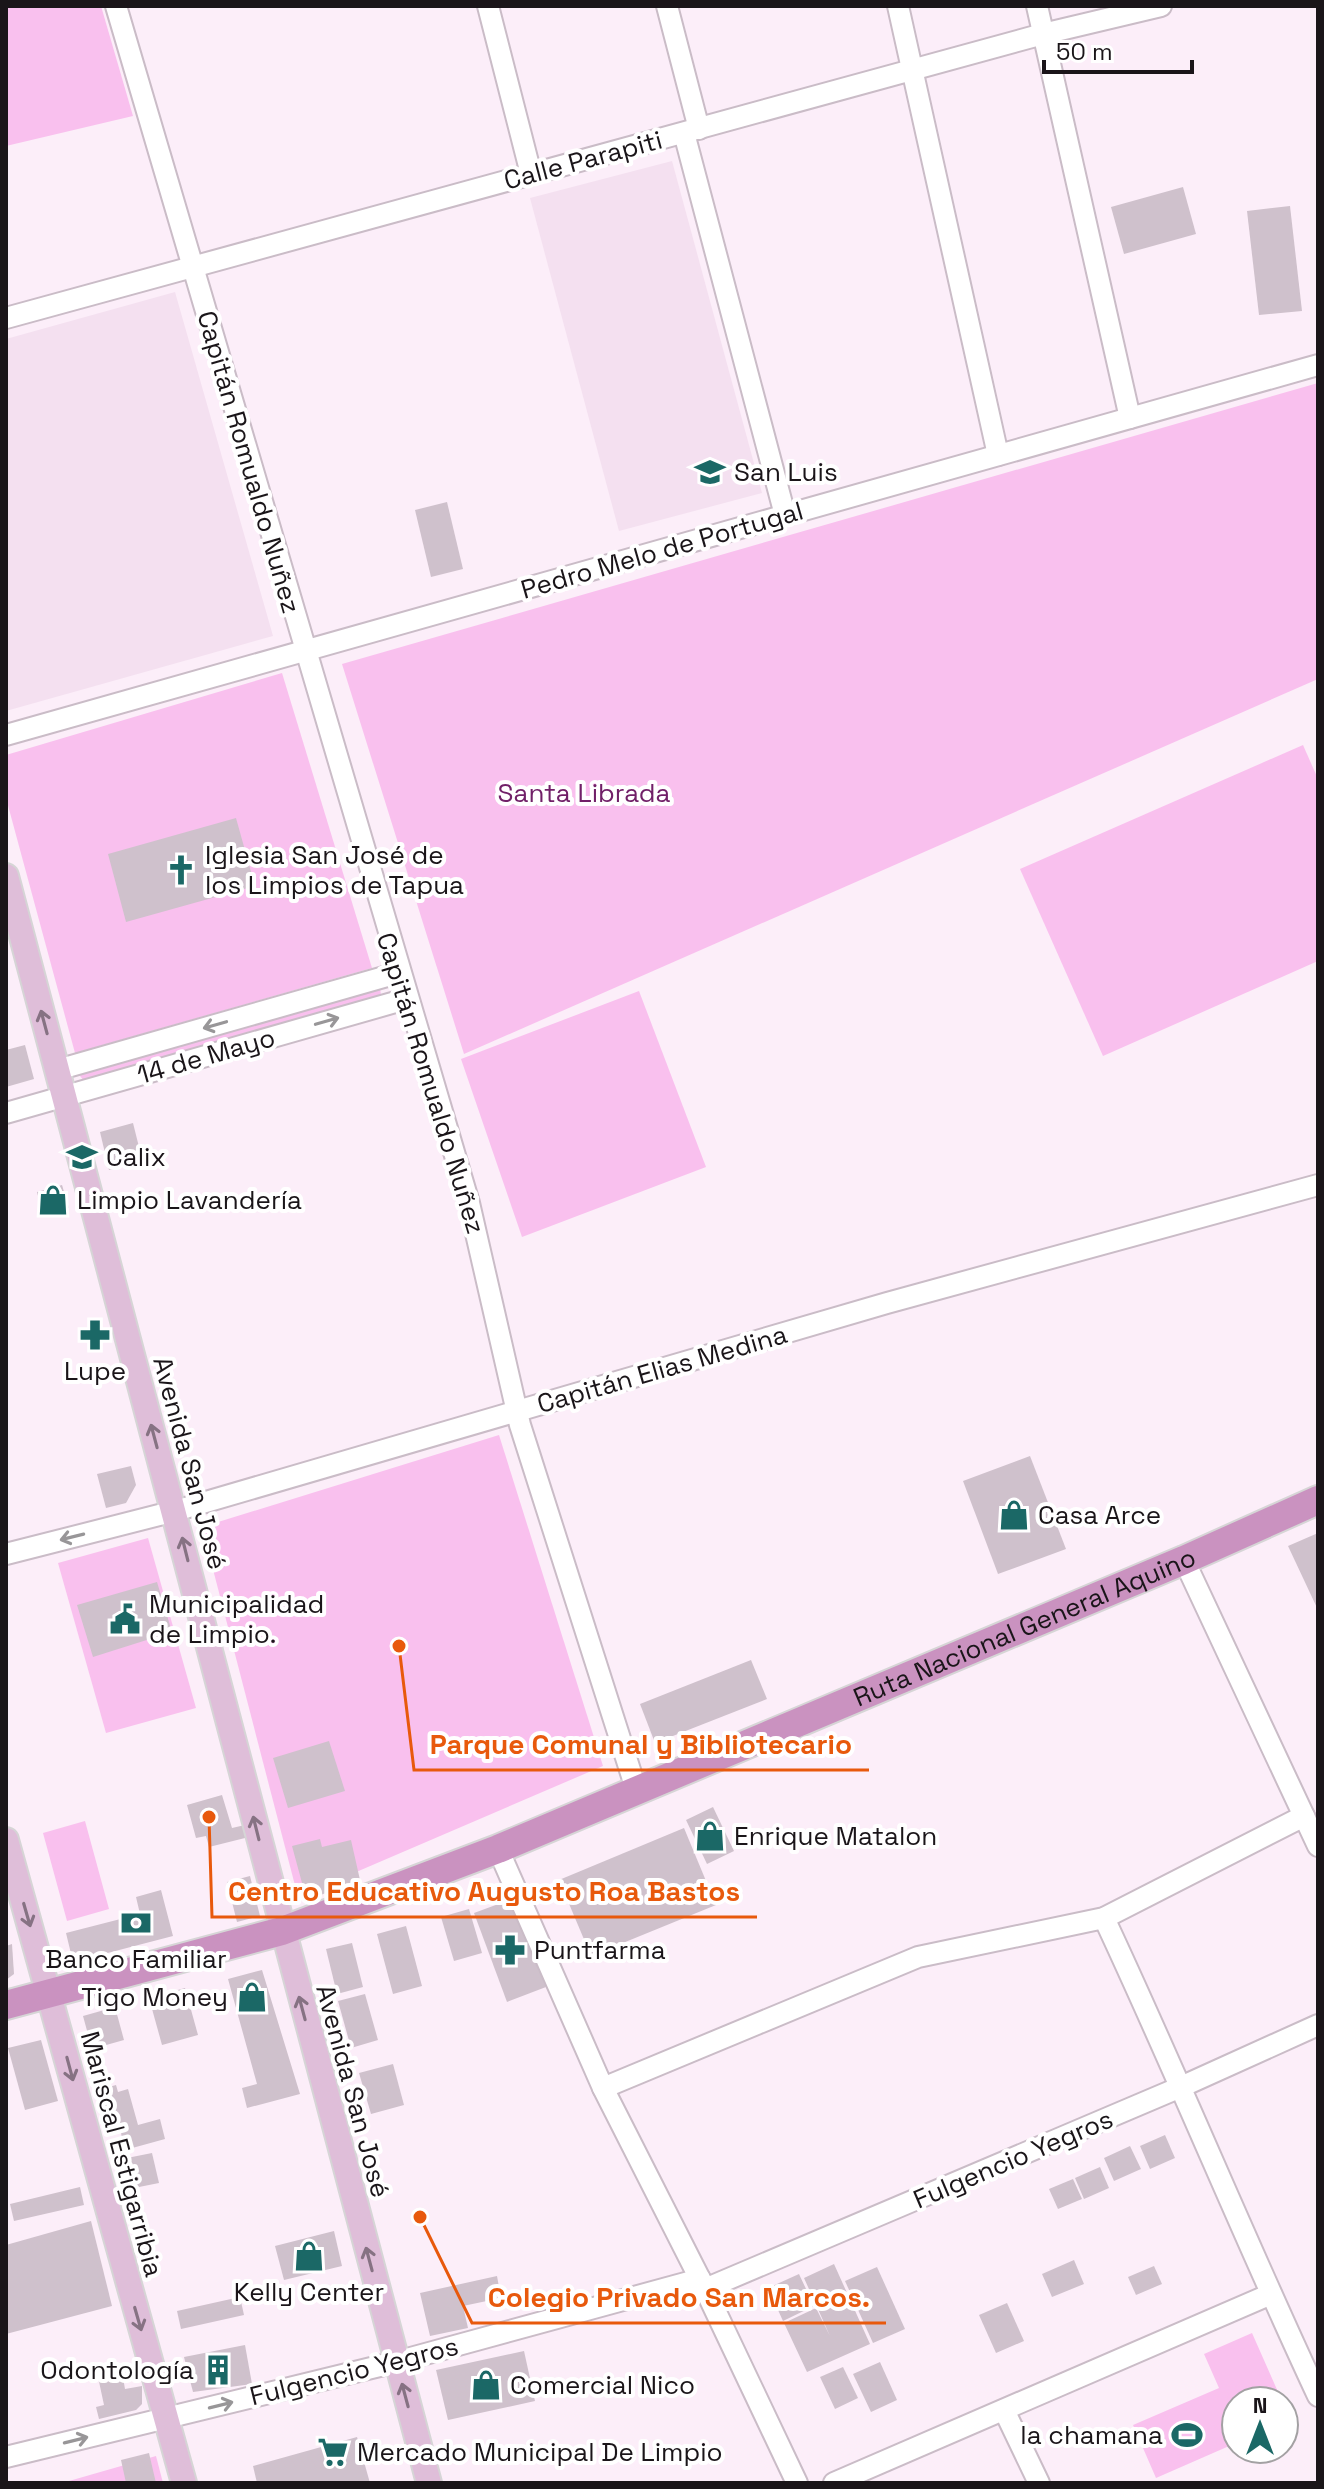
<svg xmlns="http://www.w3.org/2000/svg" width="1324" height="2489" font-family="'Space Grotesk',sans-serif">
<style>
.built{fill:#f4e0f0}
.green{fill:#f9c0ee}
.building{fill:#cfc1cc}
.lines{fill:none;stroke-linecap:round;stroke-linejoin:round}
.minor-casing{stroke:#cabcc7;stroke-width:24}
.major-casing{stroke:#d6d5d6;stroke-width:28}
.highway-casing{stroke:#d6d5d6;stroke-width:32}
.minor{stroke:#fff;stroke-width:20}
.major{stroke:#dfbed9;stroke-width:24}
.highway{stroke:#ca92c0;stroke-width:28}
.oneway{stroke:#989698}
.oneway2{stroke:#867283}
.labels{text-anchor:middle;stroke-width:8;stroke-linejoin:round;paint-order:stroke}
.street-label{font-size:26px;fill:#1a1519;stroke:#fff}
.poi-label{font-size:26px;fill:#1a1519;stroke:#fff;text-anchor:start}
.park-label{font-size:26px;fill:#712068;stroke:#fff}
.leader{fill:none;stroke:#e8590c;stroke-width:3}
.callout-dot{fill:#e8590c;stroke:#fff;stroke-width:3}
.callout-label{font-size:28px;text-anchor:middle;font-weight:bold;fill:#e8590c;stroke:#fff;stroke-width:8;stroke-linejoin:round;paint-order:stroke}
</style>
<rect width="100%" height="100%" fill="#fceef9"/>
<g class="built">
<polygon points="672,161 762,493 619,531 530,198"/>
<polygon points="175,292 273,636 6,711 6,339"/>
</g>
<g class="green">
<polygon points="6,6 101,6 133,116 6,146"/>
<polygon points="1318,383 1318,679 464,1054 342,664"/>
<polygon points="282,673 372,968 75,1053 6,798 6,755"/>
<polygon points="1303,745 1318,779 1318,961 1103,1056 1020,869"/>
<polygon points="380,987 381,996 84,1081 80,1076 82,1073"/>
<polygon points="639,991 706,1167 522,1237 461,1059"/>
<polygon points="499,1435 603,1766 298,1897 202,1527"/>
<polygon points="148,1538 196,1708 106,1733 58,1563"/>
<polygon points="85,1821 109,1909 67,1921 43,1833"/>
<polygon points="1252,2333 1282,2401 1236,2401 1236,2443 1156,2478 1133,2425 1219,2388 1204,2354"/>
<polygon points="156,2456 163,2483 62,2483"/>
</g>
<g class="building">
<polygon points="1183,187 1196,234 1124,254 1111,207"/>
<polygon points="1290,206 1302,311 1259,315 1247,211"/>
<polygon points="447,502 463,569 431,577 415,510"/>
<polygon points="236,818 255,886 126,922 108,854"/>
<polygon points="25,1045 34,1079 6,1087 6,1050"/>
<polygon points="133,1123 143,1163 109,1170 100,1132"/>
<polygon points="62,1185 69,1208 43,1215 37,1192"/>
<polygon points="1030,1456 1066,1549 998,1574 963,1481"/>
<polygon points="131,1466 136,1485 126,1503 106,1508 97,1474"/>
<polygon points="1318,1533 1318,1610 1288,1546"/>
<polygon points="157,1582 172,1632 93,1657 77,1605"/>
<polygon points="751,1660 767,1699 655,1743 640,1704"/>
<polygon points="329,1741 345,1791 288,1808 273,1758"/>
<polygon points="222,1795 232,1828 245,1825 249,1837 209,1847 206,1836 196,1838 187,1805"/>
<polygon points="713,1807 734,1851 707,1864 686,1820"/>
<polygon points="684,1828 716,1905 591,1956 559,1880"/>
<polygon points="320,1839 322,1847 351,1840 360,1880 318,1896 305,1894 292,1846"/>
<polygon points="250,1876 260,1916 237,1922 227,1882"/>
<polygon points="161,1890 173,1936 73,1962 66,1933 140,1914 136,1897"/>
<polygon points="512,1899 546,1987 507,2002 474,1913"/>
<polygon points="469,1909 482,1953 454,1961 441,1917"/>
<polygon points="406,1926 422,1986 393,1994 377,1934"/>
<polygon points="352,1943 363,1987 337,1994 326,1949"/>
<polygon points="12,1944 14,1974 6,1980 6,1946"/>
<polygon points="262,1970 300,2094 247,2108 242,2088 257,2084 228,1979"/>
<polygon points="185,1988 198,2035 162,2045 149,1998"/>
<polygon points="365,1994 378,2040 351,2048 338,2001"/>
<polygon points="115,2007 124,2040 92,2049 83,2016"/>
<polygon points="41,2040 58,2101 25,2110 8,2048"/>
<polygon points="393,2064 404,2105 371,2114 359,2073"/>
<polygon points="116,2085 118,2092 128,2089 138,2125 160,2119 165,2139 125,2150 120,2129 109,2132 98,2090"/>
<polygon points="1165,2135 1175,2158 1150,2169 1140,2146"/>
<polygon points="1130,2146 1141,2169 1114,2181 1104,2158"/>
<polygon points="152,2153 159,2183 134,2188 127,2158"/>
<polygon points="1100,2167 1109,2188 1084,2199 1075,2178"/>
<polygon points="1073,2179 1082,2199 1058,2209 1049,2189"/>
<polygon points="80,2187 84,2205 14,2221 10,2204"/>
<polygon points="91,2221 112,2306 6,2334 6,2245"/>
<polygon points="334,2231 342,2266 284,2280 275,2246"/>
<polygon points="1074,2260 1084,2284 1052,2297 1042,2274"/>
<polygon points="834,2264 870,2344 807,2372 784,2323 816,2308 830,2336 804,2278"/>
<polygon points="1154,2266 1162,2284 1136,2295 1128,2277"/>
<polygon points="877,2267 905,2329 873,2343 845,2281"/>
<polygon points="799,2274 814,2306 783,2321 768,2288"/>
<polygon points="497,2276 501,2298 463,2306 468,2328 430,2336 420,2293"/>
<polygon points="240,2297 244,2315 181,2329 177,2311"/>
<polygon points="1007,2303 1024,2341 996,2353 979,2315"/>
<polygon points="245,2345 252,2384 193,2392 184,2357"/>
<polygon points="524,2351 535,2401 448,2420 436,2370"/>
<polygon points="880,2362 897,2400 871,2412 853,2374"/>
<polygon points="843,2367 858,2398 835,2409 820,2377"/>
<polygon points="122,2372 125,2389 142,2386 142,2404 136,2410 99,2419 96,2407 104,2405 98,2377"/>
<polygon points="357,2437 370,2483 257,2483 253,2466"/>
<polygon points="149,2453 156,2483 126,2483 121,2460"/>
</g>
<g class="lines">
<g class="minor-casing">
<g id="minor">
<polyline points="116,6 469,1203 520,1425 637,1792"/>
<polyline points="488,6 531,174"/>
<polyline points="667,6 699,129"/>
<polyline points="898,6 998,455"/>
<polyline points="1037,6 1130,418"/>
<polyline points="684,133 785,515"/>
<polyline points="6,318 1043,34 1161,6"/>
<polyline points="6,735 1318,365"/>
<polyline points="57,1070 398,973"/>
<polyline points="6,1113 406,999"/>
<polyline points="6,1554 175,1511 887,1303 1318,1185"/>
<polyline points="1184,1560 1318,1846"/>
<polyline points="498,1849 603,2088 705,2289 797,2483"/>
<path d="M1104 1918C1178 2076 1244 2238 1318 2396"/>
<polyline points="603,2088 918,1957 1104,1918 1304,1816"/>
<polyline points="705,2289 1183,2086 1318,2025"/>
<polyline points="1004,2410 1039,2483"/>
<polyline points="6,2457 396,2362 700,2279"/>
<polyline points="834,2483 1271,2294"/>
</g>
</g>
<g class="major-casing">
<g id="major">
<polyline points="6,876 429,2483"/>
<polyline points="6,1840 184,2483"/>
</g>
</g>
<g class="highway-casing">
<g id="highway">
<path id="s1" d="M6 2005 282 1931 498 1849 1184 1560 1318 1500"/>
</g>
</g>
<use href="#minor" class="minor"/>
<use href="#major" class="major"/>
<use href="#highway" class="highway"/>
</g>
<defs><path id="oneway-shaft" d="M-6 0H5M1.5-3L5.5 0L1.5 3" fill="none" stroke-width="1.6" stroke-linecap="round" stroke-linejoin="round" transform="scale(2)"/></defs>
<g class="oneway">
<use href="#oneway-shaft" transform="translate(327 1021) rotate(-16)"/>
<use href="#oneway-shaft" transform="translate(215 1025) rotate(164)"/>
<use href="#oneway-shaft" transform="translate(72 1537) rotate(166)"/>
<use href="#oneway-shaft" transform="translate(221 2405) rotate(-14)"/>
<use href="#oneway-shaft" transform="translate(76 2440) rotate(-14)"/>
</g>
<g class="oneway2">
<use href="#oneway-shaft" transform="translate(44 1022) rotate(-105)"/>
<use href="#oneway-shaft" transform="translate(154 1436) rotate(-105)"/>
<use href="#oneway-shaft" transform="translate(185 1549) rotate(-104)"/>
<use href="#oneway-shaft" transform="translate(256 1828) rotate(-104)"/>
<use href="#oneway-shaft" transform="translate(27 1915) rotate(74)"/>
<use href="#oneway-shaft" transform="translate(302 2008) rotate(-105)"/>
<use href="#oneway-shaft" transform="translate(70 2069) rotate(75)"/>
<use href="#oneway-shaft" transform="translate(369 2259) rotate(-105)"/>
<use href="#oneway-shaft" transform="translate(138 2319) rotate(74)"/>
<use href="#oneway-shaft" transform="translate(405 2395) rotate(-105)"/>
</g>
<defs>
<g id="school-bare" transform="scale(2.4)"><path d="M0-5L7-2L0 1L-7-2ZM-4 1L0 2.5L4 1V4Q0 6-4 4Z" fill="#1b6866" stroke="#fff" stroke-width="2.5" paint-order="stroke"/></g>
<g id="church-bare" transform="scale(2.4)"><path d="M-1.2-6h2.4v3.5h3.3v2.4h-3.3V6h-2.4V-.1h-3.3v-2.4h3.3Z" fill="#1b6866" stroke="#fff" stroke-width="2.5" paint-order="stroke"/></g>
<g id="shop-bare" transform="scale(2.4)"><path d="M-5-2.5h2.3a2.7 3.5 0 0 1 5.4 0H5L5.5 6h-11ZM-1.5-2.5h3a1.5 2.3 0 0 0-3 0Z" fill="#1b6866" stroke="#fff" stroke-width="2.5" paint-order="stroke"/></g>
<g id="pharmacy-bare" transform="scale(2.4)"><path d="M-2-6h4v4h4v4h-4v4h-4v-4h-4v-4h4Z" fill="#1b6866" stroke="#fff" stroke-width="2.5" paint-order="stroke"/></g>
<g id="civic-bare" transform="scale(2.4)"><path d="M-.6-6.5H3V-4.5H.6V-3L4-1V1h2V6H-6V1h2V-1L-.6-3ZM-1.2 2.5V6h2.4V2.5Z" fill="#1b6866" stroke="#fff" stroke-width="2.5" paint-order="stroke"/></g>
<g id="bank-bare" transform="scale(2.4)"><path d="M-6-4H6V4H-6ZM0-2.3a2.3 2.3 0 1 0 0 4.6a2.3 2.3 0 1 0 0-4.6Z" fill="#1b6866" stroke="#fff" stroke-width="2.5" paint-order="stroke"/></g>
<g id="building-bare" transform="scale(2.4)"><path d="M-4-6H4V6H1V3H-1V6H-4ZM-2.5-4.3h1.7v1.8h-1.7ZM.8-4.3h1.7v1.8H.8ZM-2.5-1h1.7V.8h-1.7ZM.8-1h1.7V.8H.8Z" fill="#1b6866" stroke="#fff" stroke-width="2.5" paint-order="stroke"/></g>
<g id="stadium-bare" transform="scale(2.4)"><path d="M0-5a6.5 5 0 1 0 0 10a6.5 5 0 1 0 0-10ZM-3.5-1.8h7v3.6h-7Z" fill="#1b6866" stroke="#fff" stroke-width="2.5" paint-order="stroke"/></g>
<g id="supermarket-bare" transform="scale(2.4)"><path d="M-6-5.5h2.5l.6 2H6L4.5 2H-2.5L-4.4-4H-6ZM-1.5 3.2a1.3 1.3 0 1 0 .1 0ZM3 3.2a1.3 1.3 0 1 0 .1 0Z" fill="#1b6866" stroke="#fff" stroke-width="2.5" paint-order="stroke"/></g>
</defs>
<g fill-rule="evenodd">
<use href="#school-bare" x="710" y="472"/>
<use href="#church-bare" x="181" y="870"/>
<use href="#school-bare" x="82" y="1157"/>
<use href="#shop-bare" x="53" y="1200"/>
<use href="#pharmacy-bare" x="95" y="1335"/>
<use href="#shop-bare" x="1014" y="1515"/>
<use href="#civic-bare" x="125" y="1619"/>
<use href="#shop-bare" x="710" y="1836"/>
<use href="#bank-bare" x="136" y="1923"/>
<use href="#pharmacy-bare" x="510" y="1950"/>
<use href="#shop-bare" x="252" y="1997"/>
<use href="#shop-bare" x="309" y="2256"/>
<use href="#building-bare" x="218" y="2370"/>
<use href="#shop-bare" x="486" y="2385"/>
<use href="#stadium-bare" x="1187" y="2435"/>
<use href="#supermarket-bare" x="333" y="2452"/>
</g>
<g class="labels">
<g class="street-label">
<text transform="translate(583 160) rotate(-15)" y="9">Calle Parapiti</text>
<text transform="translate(249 462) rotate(74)" y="9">Capitán Romualdo Nuñez</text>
<text transform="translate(662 550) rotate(-16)" y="9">Pedro Melo de Portugal</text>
<text transform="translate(206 1056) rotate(-16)" y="9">14 de Mayo</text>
<text transform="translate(431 1083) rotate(73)" y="9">Capitán Romualdo Nuñez</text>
<text transform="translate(662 1369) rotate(-16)" y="9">Capitán Elias Medina</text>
<text transform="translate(190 1463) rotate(75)" y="9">Avenida San José</text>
<text dy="9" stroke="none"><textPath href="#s1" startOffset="1088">Ruta Nacional General Aquino</textPath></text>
<text transform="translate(353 2091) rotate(75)" y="9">Avenida San José</text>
<text transform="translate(122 2154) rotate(75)" y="9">Mariscal Estigarribia</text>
<text transform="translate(1013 2159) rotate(-23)" y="9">Fulgencio Yegros</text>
<text transform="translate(354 2371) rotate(-14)" y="9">Fulgencio Yegros</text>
</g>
<g class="poi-label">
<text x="734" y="481">San Luis</text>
<text x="205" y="864">Iglesia San José de<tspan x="205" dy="30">los Limpios de Tapua</tspan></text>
<text x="106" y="1166">Calix</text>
<text x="77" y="1209">Limpio Lavandería</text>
<text x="95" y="1380" text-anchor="middle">Lupe</text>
<text x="1038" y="1524">Casa Arce</text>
<text x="149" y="1613">Municipalidad<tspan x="149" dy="30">de Limpio.</tspan></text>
<text x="734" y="1845">Enrique Matalon</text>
<text x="534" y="1959">Puntfarma</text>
<text x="136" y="1968" text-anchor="middle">Banco Familiar</text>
<text x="228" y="2006" text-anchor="end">Tigo Money</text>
<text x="309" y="2301" text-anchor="middle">Kelly Center</text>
<text x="194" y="2379" text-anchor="end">Odontología</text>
<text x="510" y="2394">Comercial Nico</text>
<text x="1163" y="2444" text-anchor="end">la chamana</text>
<text x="357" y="2461">Mercado Municipal De Limpio</text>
</g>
<g class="park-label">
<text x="584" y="802">Santa Librada</text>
</g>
</g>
<path class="leader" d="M399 1646L414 1770H869M209 1817L212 1917H757M420 2217L472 2323H886"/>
<g class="callout-dot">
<circle cx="399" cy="1646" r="8"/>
<circle cx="209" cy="1817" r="8"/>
<circle cx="420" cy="2217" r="8"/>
</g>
<g class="callout-label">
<text x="641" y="1754">Parque Comunal y Bibliotecario</text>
<text x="484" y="1901">Centro Educativo Augusto Roa Bastos</text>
<text x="679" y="2307">Colegio Privado San Marcos.</text>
</g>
<rect width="1324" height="2489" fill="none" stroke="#1a1519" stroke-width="16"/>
<g transform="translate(1260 2425)"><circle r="38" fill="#ffffff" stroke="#a3a1a3" stroke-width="2"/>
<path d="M0-6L14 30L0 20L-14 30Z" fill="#1b6866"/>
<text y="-12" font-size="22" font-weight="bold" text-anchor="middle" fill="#1a1519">N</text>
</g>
<path d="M1044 60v12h148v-12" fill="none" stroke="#1a1519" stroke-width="4"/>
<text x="1056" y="60" font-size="24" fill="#1a1519" stroke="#ffffff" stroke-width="6" paint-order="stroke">50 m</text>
</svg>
